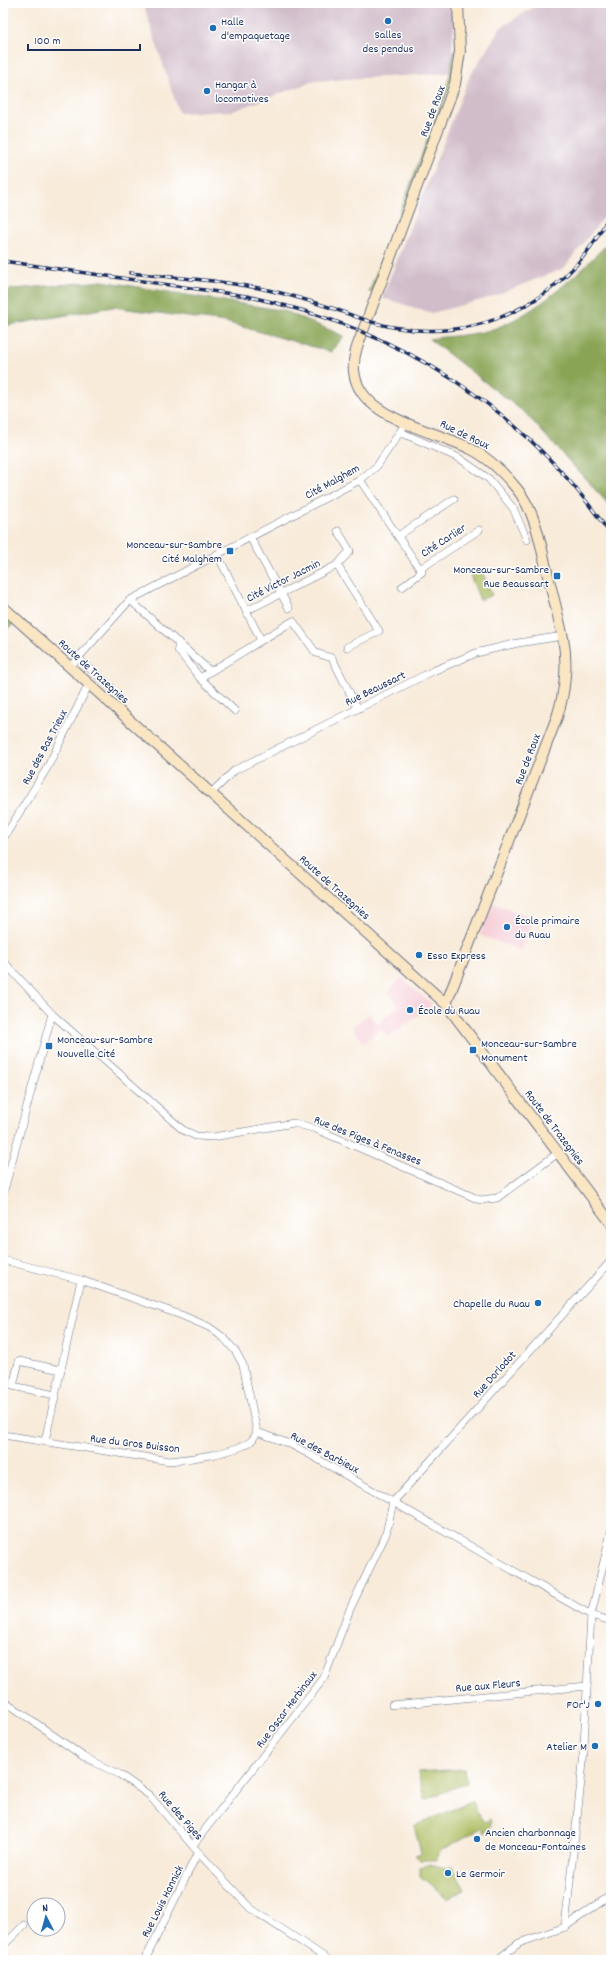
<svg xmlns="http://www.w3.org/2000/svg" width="614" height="1963" font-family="Dekko,sans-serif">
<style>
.built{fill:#f6cfd8}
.industrial{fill:#d1bdca}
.green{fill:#acbc5e;stroke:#64765e}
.forest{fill:#89a455;stroke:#526a5a}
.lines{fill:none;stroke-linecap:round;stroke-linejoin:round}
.street-casing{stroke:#687189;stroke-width:8}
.secondary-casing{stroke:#687189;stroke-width:12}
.street{stroke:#fff;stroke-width:7}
.secondary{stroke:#fbe6c3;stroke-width:10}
.rail-casing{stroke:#1b2f5e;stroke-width:3.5}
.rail{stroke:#fff;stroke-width:2;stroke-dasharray:6;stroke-linecap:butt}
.poi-dot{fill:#1f6fb2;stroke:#fff;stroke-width:1.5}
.labels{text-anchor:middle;stroke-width:3;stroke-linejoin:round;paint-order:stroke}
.poi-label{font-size:12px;fill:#1b2f5e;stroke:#fff;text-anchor:start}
.street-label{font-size:12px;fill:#1b2f5e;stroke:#fff}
</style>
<rect width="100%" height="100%" fill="#fff"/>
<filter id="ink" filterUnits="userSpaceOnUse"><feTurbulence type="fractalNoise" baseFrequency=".025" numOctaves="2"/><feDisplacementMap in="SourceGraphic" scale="8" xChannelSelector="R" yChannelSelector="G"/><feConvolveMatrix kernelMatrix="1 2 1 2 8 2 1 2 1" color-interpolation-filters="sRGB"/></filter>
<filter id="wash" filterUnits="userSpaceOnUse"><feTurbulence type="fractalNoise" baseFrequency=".012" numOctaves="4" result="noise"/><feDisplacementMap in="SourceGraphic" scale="16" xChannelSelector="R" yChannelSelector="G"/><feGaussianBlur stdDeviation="0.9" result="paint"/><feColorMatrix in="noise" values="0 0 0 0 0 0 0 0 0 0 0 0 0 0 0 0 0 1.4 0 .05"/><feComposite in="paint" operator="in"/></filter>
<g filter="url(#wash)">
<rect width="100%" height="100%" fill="#f8ebda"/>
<g class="built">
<polygon points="493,903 534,918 521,951 480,935"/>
<polygon points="401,978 432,1004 422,1013 388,1037 380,1029 364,1043 352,1027 369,1014 377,1024 399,1007 388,992"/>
</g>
<g class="industrial">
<polygon points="143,3 452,3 454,25 450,73 314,81 233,111 179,113"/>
<polygon points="540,3 611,3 611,208 564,268 489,298 432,313 382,298 469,78 500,28"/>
</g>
<g class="green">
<polygon points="455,50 452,79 372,293 369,292 445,94 451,69 453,51"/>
<polygon points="482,571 492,595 480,600 470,575"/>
<polygon points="464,1769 467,1783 424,1800 418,1772"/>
<path d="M473 1801 478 1815 485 1822 490 1819C493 1825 489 1829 484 1833L481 1828 440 1851 437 1860H420L415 1855 421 1853 414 1826Z"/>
<polygon points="429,1864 446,1868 452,1867 465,1889 448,1899 420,1876 420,1868"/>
</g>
<g class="forest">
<path d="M611 240V507L525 413 429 339C448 336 476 335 493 329 540 312 576 275 611 240Z"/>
<polygon points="102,281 285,311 344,336 331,352 225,322 113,307 3,326 3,290"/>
<polygon points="3,616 14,624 3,631"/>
</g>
</g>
<g filter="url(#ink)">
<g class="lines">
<g class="street-casing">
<g id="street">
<polyline points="400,432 459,458 489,479 513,508 527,540"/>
<polyline points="360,480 422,572 402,587"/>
<polyline points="398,536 454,499"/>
<polyline points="250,537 289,608"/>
<polyline points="217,554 261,640"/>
<polyline points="337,565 350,551 338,531"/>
<polyline points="420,569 479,530"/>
<polyline points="130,600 210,671"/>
<polyline points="246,611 337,565 379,631 347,647"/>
<polyline points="178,642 178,650 200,678 235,711"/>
<polyline points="78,658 110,686"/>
<polyline points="70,667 130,600 360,480 377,466 406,423"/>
<polyline points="200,678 293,621 316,653 332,658 358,709"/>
<polyline points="211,793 235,770 433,671 476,653 518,643 563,636"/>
<polyline points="3,839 47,768 89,684"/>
<polyline points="3,961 52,1014 183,1130 196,1136 213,1137 294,1123 316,1129 480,1200 497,1198 558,1153"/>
<polyline points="3,1194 52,1014"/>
<polyline points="3,1260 81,1280 181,1315 209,1327 224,1338 236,1352 243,1365 257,1432 290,1444 307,1453 591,1615 611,1621"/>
<polyline points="55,1395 13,1386 19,1361 61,1370"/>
<path d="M3 1435 170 1461C190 1459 233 1453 250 1442 253 1440 255 1436 257 1432"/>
<polyline points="45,1441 81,1280"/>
<polyline points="3,1700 84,1757 119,1774 149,1795 198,1852 250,1908 329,1960"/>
<polyline points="392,1705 587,1686"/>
<polyline points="193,1845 324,1678 350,1609 386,1534 393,1502 611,1261"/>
<polyline points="565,1927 583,1763 591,1615 611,1532"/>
<polyline points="3,1946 24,1925"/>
<polyline points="3,1955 9,1960"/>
<polyline points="145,1960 198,1852"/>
<polyline points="497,1960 519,1943 565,1927 611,1895"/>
</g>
</g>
<g class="secondary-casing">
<g id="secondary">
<polyline points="3,607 446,1004 611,1223"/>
<path d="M446 1004 557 717C565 693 568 663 563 638 558 615 552 591 546 568 540 540 535 512 517 489 504 473 489 458 471 449 429 427 335 416 357 347L455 84 460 51 458 3"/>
</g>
</g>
<use href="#street" class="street"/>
<use href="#secondary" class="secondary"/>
<g class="rail-casing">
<g id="rail">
<path d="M3 261 246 296C397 328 523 406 611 535"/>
<path d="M130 273C177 278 222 280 268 290 291 295 313 302 335 309 354 316 373 324 393 327 486 344 571 296 611 212"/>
</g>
</g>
<use href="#rail" class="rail"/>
</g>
</g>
<g class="poi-dot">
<circle cx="388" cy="21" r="4"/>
<circle cx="213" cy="28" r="4"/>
<circle cx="207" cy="91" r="4"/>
<rect x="226" y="547" width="8" height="8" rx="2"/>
<rect x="553" y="572" width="8" height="8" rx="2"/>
<circle cx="507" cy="927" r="4"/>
<circle cx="419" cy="955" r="4"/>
<circle cx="410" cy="1010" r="4"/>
<rect x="45" y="1042" width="8" height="8" rx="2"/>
<rect x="469" y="1046" width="8" height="8" rx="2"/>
<circle cx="538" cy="1303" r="4"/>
<circle cx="598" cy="1704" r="4"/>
<circle cx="595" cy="1746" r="4"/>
<circle cx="477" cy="1839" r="4"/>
<circle cx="448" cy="1873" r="4"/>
</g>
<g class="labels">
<g class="poi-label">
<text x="221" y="25">Halle<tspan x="221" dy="14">d'empaquetage</tspan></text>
<text x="388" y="38" text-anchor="middle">Salles<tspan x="388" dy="14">des pendus</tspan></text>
<text x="215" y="88">Hangar à<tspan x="215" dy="14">locomotives</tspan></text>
<text x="222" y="548" text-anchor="end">Monceau-sur-Sambre<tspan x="222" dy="14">Cité Malghem</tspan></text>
<text x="549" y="573" text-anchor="end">Monceau-sur-Sambre<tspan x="549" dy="14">Rue Beaussart</tspan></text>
<text x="515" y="924">École primaire<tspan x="515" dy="14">du Ruau</tspan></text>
<text x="427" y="959">Esso Express</text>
<text x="418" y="1014">École du Ruau</text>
<text x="57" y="1043">Monceau-sur-Sambre<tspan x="57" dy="14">Nouvelle Cité</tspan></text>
<text x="481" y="1047">Monceau-sur-Sambre<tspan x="481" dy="14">Monument</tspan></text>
<text x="530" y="1307" text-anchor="end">Chapelle du Ruau</text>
<text x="590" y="1708" text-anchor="end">FOr'J</text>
<text x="587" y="1750" text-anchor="end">Atelier M</text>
<text x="485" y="1836">Ancien charbonnage<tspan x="485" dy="14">de Monceau-Fontaines</tspan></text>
<text x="456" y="1877">Le Germoir</text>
</g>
<g class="street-label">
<text transform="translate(432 111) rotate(-70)" y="4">Rue de Roux</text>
<text transform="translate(465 434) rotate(26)" y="4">Rue de Roux</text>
<text transform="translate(332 481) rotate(-29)" y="4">Cité Malghem</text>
<text transform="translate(443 540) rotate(-33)" y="4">Cité Carlier</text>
<text transform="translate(283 580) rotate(-27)" y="4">Cité Victor Jacmin</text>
<text transform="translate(94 671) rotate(42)" y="4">Route de Trazegnies</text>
<text transform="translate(375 688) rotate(-26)" y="4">Rue Beaussart</text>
<text transform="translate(44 747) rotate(-62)" y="4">Rue des Bas Trieux</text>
<text transform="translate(527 759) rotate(-69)" y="4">Rue de Roux</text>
<text transform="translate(335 887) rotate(42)" y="4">Route de Trazegnies</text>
<text transform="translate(555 1127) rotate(53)" y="4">Route de Trazegnies</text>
<text transform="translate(368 1140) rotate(22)" y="4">Rue des Piges à Fenasses</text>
<text transform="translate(494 1374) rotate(-48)" y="4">Rue Dorlodot</text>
<text transform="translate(135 1443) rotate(7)" y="4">Rue du Gros Buisson</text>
<text transform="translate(325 1452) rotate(28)" y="4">Rue des Barbieux</text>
<text transform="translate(488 1685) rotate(-5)" y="4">Rue aux Fleurs</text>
<text transform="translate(286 1709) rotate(-53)" y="4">Rue Oscar Herbinaux</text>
<text transform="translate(181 1815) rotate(49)" y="4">Rue des Piges</text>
<text transform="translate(162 1901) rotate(-63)" y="4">Rue Louis Hannick</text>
</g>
</g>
<rect width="614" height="1963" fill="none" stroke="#fff" stroke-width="16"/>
<g transform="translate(46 1917) rotate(354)"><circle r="19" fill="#ffffff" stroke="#a4acbf"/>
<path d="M0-3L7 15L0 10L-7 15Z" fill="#1f6fb2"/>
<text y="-6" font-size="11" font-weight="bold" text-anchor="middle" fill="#1b2f5e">N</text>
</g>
<path d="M28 44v6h112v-6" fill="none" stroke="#1b2f5e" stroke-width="2"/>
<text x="34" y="44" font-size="12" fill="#1b2f5e" stroke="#ffffff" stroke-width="3" paint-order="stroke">100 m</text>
</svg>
